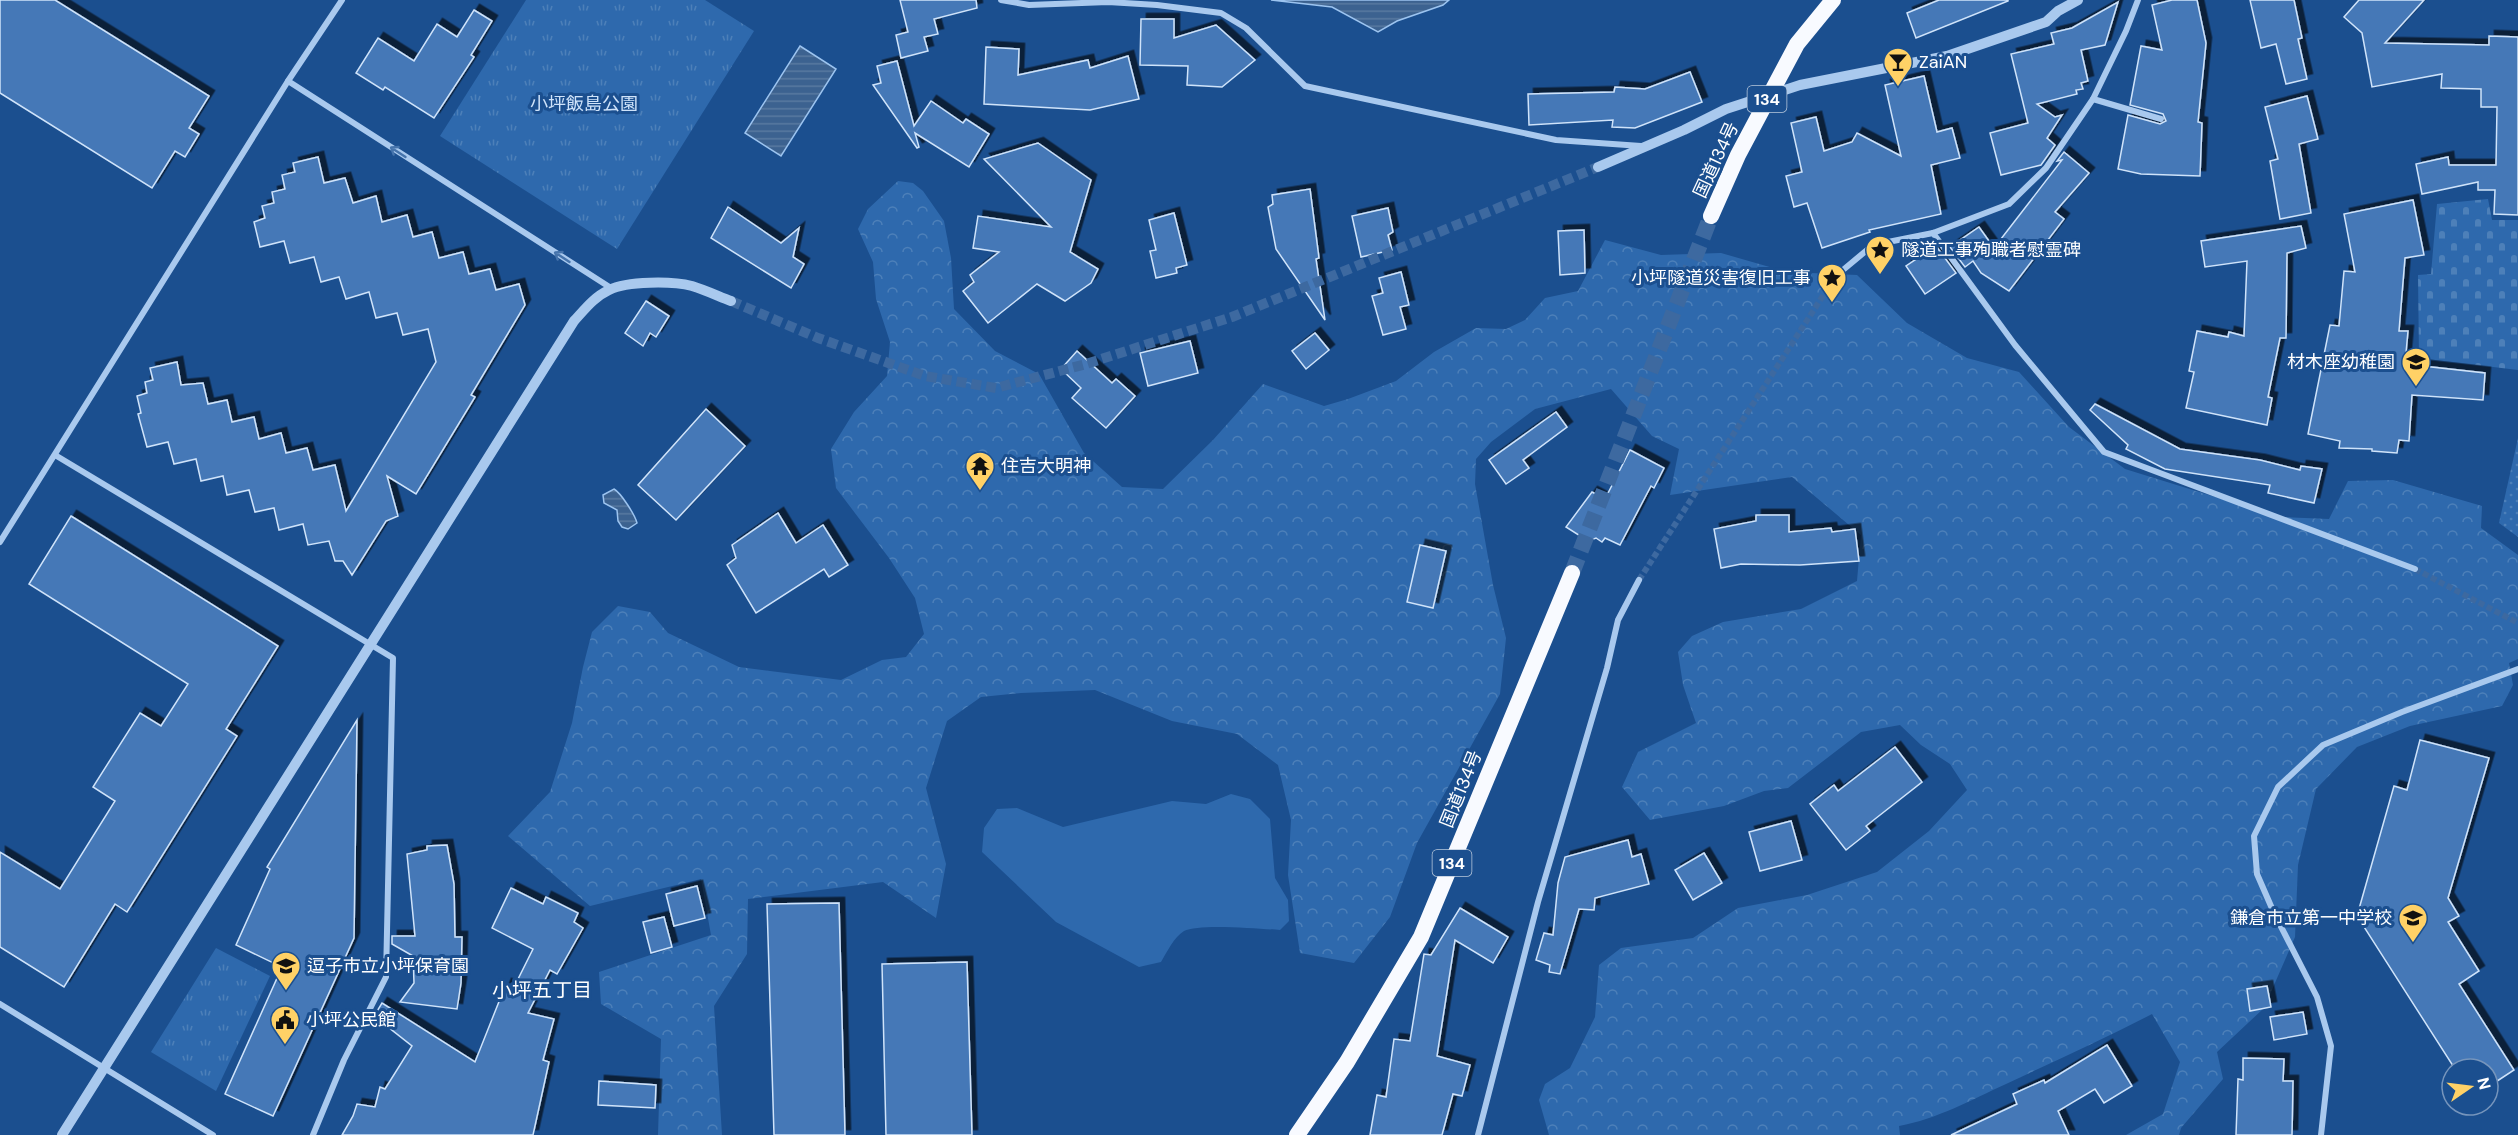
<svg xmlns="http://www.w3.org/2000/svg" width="2518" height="1135" font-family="'DM Sans','Noto Sans JP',sans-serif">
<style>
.grass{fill:#2e69ad}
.forest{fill:url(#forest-crowns)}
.cemetery{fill:url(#cemetery-stones)}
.park{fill:url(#park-tufts)}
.garden{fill:url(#garden-dots)}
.water{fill:url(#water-rules);stroke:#9cc4f0;stroke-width:1.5}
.building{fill:#4478b7;stroke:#cfe3fa;stroke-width:1.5;filter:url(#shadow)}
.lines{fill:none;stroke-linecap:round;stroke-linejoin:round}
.minor-tunnel{stroke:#3d69a0;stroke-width:6;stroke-dasharray:6 3;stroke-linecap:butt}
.tertiary-tunnel{stroke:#3d69a0;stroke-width:10;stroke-dasharray:10 5;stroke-linecap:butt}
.trunk-tunnel{stroke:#3d69a0;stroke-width:16;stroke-dasharray:16 8;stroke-linecap:butt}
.minor{stroke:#a9c9ee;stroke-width:6}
.tertiary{stroke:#a9c9ee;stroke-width:10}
.trunk{stroke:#f8faff;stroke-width:16}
.oneway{stroke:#4674ac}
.labels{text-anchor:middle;stroke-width:6;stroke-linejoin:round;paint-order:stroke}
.shield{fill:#1b4f8f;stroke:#bbcadd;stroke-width:1.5}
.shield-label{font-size:16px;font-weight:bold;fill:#fff}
.poi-label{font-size:18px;fill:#fff;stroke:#1b4f8f;text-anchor:start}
.park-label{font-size:18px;fill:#cfe3fa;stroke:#1b4f8f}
.street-label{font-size:18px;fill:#fff;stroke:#1b4f8f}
.neighbourhood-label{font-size:20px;fill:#fff;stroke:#1b4f8f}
</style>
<defs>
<pattern id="forest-crowns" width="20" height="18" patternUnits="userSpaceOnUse" patternTransform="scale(1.5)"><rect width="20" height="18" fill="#2e69ad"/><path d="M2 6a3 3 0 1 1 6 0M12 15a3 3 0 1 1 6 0" fill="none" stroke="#4d80b9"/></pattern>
<pattern id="cemetery-stones" width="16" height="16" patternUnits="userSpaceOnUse" patternTransform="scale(1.5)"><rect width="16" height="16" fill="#2e69ad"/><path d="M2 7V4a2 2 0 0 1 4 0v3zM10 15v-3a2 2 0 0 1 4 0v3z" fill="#4d80b9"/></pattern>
<pattern id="park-tufts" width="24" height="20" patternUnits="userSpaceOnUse" patternTransform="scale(1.5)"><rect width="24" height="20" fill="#2e69ad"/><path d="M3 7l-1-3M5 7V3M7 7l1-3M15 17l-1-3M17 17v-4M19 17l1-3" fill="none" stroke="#4d80b9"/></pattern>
<pattern id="garden-dots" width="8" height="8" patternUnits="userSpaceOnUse" patternTransform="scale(1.5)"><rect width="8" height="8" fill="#2e69ad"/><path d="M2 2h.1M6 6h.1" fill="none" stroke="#4d80b9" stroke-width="1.8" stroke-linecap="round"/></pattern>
<pattern id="water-rules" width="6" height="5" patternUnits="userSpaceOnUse" patternTransform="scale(1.5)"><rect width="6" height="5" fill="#3c6290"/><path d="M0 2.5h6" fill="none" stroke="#597aa1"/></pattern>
<filter id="shadow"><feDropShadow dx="5.5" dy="-5.5" stdDeviation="0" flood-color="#0009"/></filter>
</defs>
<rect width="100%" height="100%" fill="#1b4f8f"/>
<path class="grass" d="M1231 794 1250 799 1270 819 1275 878 1288 900 1289 921 1280 930C1261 929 1199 923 1184 931 1174 937 1167 952 1161 962L1139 967 1056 922 982 852 984 828 997 809 1017 808 1063 827 1172 801 1206 804Z"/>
<path class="forest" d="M898 181 913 183 923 191 944 221 951 258 954 309 995 351 1039 374 1084 453 1122 487 1163 489 1213 440 1263 384 1324 406 1348 399 1396 381 1434 352 1476 328 1506 329 1525 320 1545 298 1578 291 1605 240 1661 255 1721 253 1787 272 1857 275 1907 323 1967 358 2019 372 2069 427 2125 469 2280 517 2329 519 2348 481 2393 480 2482 506 2481 528 2518 555V659L2509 663 2513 685 2502 706 2410 726 2357 747 2316 789 2298 865 2295 937 2264 1008 2217 1052 2223 1079 2181 1128 2179 1135H2126L2163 1114 2180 1062 2152 1014C2104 1039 2055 1061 2006 1084 1971 1100 1937 1119 1899 1126L1900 1135H1549L1539 1100 1545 1084 1570 1068 1595 1017 1599 965 1621 948 1693 938 1738 908 1807 895 1877 872 1929 831 1967 790 1950 764 1921 745 1900 725 1861 732 1788 788 1764 791 1724 806 1650 820 1622 787 1638 752 1696 723 1683 685 1678 652 1692 636 1723 622 1801 609 1857 581 1861 535 1792 477 1670 495 1679 449 1652 436 1611 389 1535 409 1491 442 1476 459 1475 484 1493 585 1506 638 1500 694 1417 843 1390 917 1354 963 1300 953 1288 875 1291 820 1278 765 1237 734 1172 721 1095 690 1021 693 981 697 947 721 926 788 946 864 936 918 883 882 748 899 747 954 714 1006 722 1135H658L661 1039 601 1004 599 972 711 935 701 879 590 906 508 836 550 792 572 723 583 667 592 632 618 606 650 612 668 633 739 667 841 680 882 660 906 657 924 634 915 598 889 558 836 488 831 449 854 412 887 376 890 342 876 299 873 262 858 229 868 209Z"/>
<polygon class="cemetery" points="2488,199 2492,220 2518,220 2518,370 2419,358 2418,275 2431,274 2437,204"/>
<g class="park">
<polygon points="526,0 705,0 754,31 617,249 440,136"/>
<polygon points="216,948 270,976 216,1091 151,1052"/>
</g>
<polygon class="garden" points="2518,438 2518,537 2499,523"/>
<g class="water">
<polygon points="1271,0 1449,0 1443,5 1397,21 1378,32 1332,7"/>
<polygon points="800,46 836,69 781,156 745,133"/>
<path d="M614 489C621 493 635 515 637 523L628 529 622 527 618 521 617 510 604 503 603 495Z"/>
</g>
<g class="building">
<polygon points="0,0 55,0 209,96 189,128 199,134 185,157 175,151 152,188 0,93"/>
<polygon points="900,0 976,0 977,8 934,19 938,34 924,37 928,51 901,58 896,35 908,32"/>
<polygon points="1939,0 2008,0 2008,1 1916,38 1907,13"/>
<polygon points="2172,0 2197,0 2206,43 2198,122 2202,123 2200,176 2141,174 2118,169 2128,115 2160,124 2166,121 2163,114 2130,105 2141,46 2162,50 2152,5"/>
<polygon points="2250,0 2294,0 2302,38 2298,39 2307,79 2286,84 2276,44 2261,48"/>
<polygon points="2359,0 2424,0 2385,43 2489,45 2489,36 2518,37 2518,215 2494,214 2495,190 2478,190 2478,182 2422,194 2416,164 2448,157 2449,165 2496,165 2497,107 2481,107 2481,89 2441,88 2442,74 2372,87 2362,33 2344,17"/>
<polygon points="2118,2 2105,45 2081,50 2088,81 2081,83 2083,89 2076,90 2077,94 2037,104 2055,117 2062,115 2047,138 2055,145 2041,165 2001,175 1990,133 2028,123 2011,54 2054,44 2051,33 2072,28"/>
<polygon points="474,10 492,21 471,55 474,57 434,118 385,87 383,90 356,73 378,38 414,61 437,24 457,37"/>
<polygon points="1141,19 1174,19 1174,38 1216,25 1255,60 1222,87 1187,85 1188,66 1140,65"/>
<polygon points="986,47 1019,49 1018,75 1088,60 1090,68 1128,56 1139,99 1090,110 984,104"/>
<polygon points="897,61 914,126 931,101 963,123 966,119 989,134 969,167 915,133 919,147 917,148 873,85 881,83 877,66"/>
<polygon points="1690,72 1702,102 1635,128 1612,127 1613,120 1529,125 1528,94 1614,92 1615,87 1645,89"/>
<polygon points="1924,76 1937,132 1952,128 1960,158 1931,165 1941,214 1869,230 1870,232 1822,248 1807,203 1794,207 1786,176 1802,172 1791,123 1816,117 1824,151 1852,142 1857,133 1901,156 1885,85"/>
<polygon points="2307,96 2318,139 2299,144 2311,213 2280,219 2270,161 2278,159 2265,107"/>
<polygon points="1038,143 1091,180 1070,252 1098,269 1091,283 1065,301 1037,284 988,323 963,291 974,282 970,275 999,252 973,248 978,216 1051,227 984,159"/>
<polygon points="2064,152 2089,173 2055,212 2064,219 2009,291 1981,273 1973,261 1965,267 1950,247 1979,227 1994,248 2062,160 2057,161"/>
<polygon points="318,157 324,183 345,178 353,203 376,196 382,222 407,215 413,237 432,232 439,258 463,252 469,274 490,269 496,290 519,284 525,305 471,395 475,397 416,494 387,476 398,516 386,521 352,575 343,561 335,561 329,541 308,545 303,524 279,530 274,508 255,512 249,490 227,495 223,476 201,481 196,459 174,464 168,442 147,447 138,414 141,413 137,396 147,393 145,382 153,380 150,368 177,362 181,385 203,383 208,404 227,400 232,422 254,417 259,439 281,433 286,453 307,448 313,470 335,465 346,511 436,362 428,329 403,335 397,313 376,318 369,292 346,299 339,277 321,282 314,257 290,263 284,241 260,247 254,222 265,218 262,206 274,203 272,192 285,189 282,175 295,172 293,163"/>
<polygon points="1310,189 1319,258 1316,259 1325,320 1276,249 1268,207 1273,204 1272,195"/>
<polygon points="2413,200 2424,255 2405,258 2399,331 2408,331 2405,364 2485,373 2483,400 2412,395 2409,441 2399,440 2397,453 2372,451 2372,449 2339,448 2340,441 2308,434 2330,325 2339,326 2344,271 2355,272 2344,214"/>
<polygon points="728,207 781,243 799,228 793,257 804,264 791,288 711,238"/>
<polygon points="1388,208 1393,232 1388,235 1392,250 1361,257 1352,216"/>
<polygon points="1174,213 1187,265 1176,268 1177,273 1156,278 1150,251 1156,250 1149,220"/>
<polygon points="2301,226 2306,248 2287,253 2286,338 2280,338 2268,397 2272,398 2267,425 2186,408 2194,372 2189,371 2197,331 2228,337 2229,332 2244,336 2247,261 2205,267 2201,241"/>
<polygon points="1584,230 1585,273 1560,275 1558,231"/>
<polygon points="1936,246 1956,273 1925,294 1906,266"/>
<polygon points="1401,272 1409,305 1400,307 1406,329 1383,335 1372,296 1383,293 1379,278"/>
<polygon points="646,301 669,316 656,337 650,333 643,346 625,333"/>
<polygon points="1315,333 1329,350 1306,369 1292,351"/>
<polygon points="1190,341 1198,373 1148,386 1140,353"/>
<polygon points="1077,351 1112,383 1116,379 1135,396 1106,428 1072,398 1081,388 1061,369"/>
<polygon points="2095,404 2180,449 2260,460 2300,470 2301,466 2322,469 2314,503 2268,493 2270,485 2165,469 2126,449 2128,445 2090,410"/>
<polygon points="706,409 745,446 676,520 638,485"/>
<polygon points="1556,412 1567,427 1523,460 1529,468 1506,484 1489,460"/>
<polygon points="1630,450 1664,468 1654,488 1651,486 1620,545 1605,538 1602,542 1596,538 1588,541 1566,527 1592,492 1605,499"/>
<polygon points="778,513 796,543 823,525 848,565 829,577 824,569 756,613 727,565 736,558 732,545"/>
<polygon points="1756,515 1789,515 1789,532 1831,528 1832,532 1855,529 1859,561 1800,565 1741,564 1721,568 1714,529 1756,521"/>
<polygon points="71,516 278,646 226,729 237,736 127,912 115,904 64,987 0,947 0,852 60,889 115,801 93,787 140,713 161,726 188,684 29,584"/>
<polygon points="1420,545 1446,551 1433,608 1407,602"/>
<polygon points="357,720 354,938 273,1116 225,1094 282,967 236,945 270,869 267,867"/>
<polygon points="2420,740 2489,758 2448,898 2459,916 2448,922 2479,971 2459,984 2514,1070 2488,1087 2488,1069 2455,1069 2357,916 2394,786 2407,790"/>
<polygon points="1895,747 1922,782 1866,826 1870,831 1846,850 1810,804 1834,785 1838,791"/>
<polygon points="1791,821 1802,860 1760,871 1749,832"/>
<polygon points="1628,840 1632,857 1641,854 1649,884 1595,898 1594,910 1579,909 1560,974 1549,972 1550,965 1536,960 1544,933 1553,935 1558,883 1565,857"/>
<polygon points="447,845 454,884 455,937 462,937 461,983 457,1009 400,1002 414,983 413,956 392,944 392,936 415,936 407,854 427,850 427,846"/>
<polygon points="1704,853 1722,883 1693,900 1675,870"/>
<polygon points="697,886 705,918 674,926 666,894"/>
<polygon points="511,888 543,904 546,897 578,913 574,922 583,928 557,974 550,970 528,1013 554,1019 543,1060 549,1062 533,1135 342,1135 353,1116 357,1104 375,1107 380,1087 385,1089 412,1046 374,1016 382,1003 475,1062 506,984 514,987 533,949 492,928"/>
<polygon points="839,903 845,1135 774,1135 767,904"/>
<polygon points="1460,908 1508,937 1493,963 1455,940 1437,1056 1470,1065 1462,1096 1453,1094 1442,1135 1370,1135 1377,1095 1386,1097 1394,1039 1410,1041 1424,954 1431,955"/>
<polygon points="664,917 672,947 651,953 643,922"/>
<polygon points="967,962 972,1135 886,1135 882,964"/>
<polygon points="2267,986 2271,1007 2250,1011 2247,989"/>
<polygon points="2303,1012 2307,1034 2274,1040 2270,1017"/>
<polygon points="2107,1045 2132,1086 2104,1103 2095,1089 2058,1111 2069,1135 1951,1135 2017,1104 2013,1094 2044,1080 2045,1083"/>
<polygon points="2243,1058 2284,1059 2283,1081 2293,1081 2292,1135 2236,1135 2238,1079 2243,1080"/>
<polygon points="599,1081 656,1085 655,1108 598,1105"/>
</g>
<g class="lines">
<g class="minor-tunnel">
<polyline points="2415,569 2518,623"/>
<polyline points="1639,580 1828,288"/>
</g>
<polyline class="tertiary-tunnel" points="731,301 818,338 925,376 996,388 1086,364 1232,317 1598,167"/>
<polyline class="trunk-tunnel" points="1572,573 1711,216"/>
<g class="minor">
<polyline points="1001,0 1029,5 1108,2 1157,5 1221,13 1246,28 1305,86 1556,140 1641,146"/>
<polyline points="288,81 611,288"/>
<polyline points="2093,99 2161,119"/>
<polyline points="1933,233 2015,345 2104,452 2415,569"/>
<polyline points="1828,288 1843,270 1873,245 1933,233 2009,204 2046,168 2093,99 2126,31 2138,0"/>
<polyline points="55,455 393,658 386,977 344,1060 313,1135"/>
<polyline points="0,542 288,81 342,0"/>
<polyline points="0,1004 213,1135"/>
<polyline points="1478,1135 1538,902 1607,668 1618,620 1639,580"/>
<polyline points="2321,1135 2331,1046 2317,997 2274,913 2257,874 2254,836 2278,787 2323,745 2402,712 2518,669"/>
</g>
<g class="tertiary">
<polyline points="1598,167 1684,130 1726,109 1800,85 1947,56 2046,22 2058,11 2078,0"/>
<path d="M62 1135 574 321C585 309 594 297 609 290 627 281 672 281 692 286 705 290 718 296 731 301"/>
</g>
<g class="trunk">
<polyline points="1711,216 1738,155 1797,44 1833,0"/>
<polyline points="1297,1135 1347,1062 1421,937 1572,573"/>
</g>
</g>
<defs><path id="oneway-shaft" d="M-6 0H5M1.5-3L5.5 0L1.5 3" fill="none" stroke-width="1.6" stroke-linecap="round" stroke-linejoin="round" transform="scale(1.5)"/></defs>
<g class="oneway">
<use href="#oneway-shaft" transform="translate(398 152) rotate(-147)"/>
<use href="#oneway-shaft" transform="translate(562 257) rotate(-147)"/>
</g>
<defs>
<g id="bar-pin" transform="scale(1.5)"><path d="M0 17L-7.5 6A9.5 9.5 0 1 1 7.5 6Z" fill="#ffd166" stroke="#1b4f8f"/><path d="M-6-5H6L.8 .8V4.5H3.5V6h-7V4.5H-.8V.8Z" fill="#111"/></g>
<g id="sight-pin" transform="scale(1.5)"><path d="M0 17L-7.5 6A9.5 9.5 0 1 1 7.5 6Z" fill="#ffd166" stroke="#1b4f8f"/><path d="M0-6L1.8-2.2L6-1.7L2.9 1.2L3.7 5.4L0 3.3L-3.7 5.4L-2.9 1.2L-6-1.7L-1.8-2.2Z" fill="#111"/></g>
<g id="school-pin" transform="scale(1.5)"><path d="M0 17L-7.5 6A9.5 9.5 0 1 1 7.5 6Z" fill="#ffd166" stroke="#1b4f8f"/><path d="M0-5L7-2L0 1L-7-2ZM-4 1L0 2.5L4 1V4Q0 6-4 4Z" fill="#111"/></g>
<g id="temple-pin" transform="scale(1.5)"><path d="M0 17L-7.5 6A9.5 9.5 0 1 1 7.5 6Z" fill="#ffd166" stroke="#1b4f8f"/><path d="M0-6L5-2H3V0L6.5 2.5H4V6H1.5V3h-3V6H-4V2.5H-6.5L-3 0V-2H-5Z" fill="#111"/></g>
<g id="civic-pin" transform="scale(1.5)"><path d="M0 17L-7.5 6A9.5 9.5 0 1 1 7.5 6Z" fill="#ffd166" stroke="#1b4f8f"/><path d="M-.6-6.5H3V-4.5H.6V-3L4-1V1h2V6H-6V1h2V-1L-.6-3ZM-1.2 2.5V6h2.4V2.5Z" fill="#111"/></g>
</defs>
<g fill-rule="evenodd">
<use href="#bar-pin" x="1898" y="62"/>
<use href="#sight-pin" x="1880" y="250"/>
<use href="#sight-pin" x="1832" y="278"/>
<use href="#school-pin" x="2416" y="362"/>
<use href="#temple-pin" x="980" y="466"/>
<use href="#school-pin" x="2413" y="918"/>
<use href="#school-pin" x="286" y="966"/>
<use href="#civic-pin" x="285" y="1020"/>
</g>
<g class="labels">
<g class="shield">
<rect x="1747.5" y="86" width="39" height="26" rx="4.5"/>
<rect x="1432.5" y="850" width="39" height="26" rx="4.5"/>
</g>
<g class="shield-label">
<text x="1767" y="105">134</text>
<text x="1452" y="869">134</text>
</g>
<g class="poi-label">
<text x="1919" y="68">ZaiAN</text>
<text x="1901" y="256">隧道工事殉職者慰霊碑</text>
<text x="1811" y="284" text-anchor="end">小坪隧道災害復旧工事</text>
<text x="2395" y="368" text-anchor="end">材木座幼稚園</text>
<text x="1001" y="472">住吉大明神</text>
<text x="2392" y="924" text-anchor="end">鎌倉市立第一中学校</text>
<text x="307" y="972">逗子市立小坪保育園</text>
<text x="306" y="1026">小坪公民館</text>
</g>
<g class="park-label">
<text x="584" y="110">小坪飯島公園</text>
</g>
<g class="street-label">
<text transform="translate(1716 160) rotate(-65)" y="6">国道134号</text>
<text transform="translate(1461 789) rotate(-68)" y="6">国道134号</text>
</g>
<g class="neighbourhood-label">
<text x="542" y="997">小坪五丁目</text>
</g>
</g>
<g transform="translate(2470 1087) rotate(76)"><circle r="28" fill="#1b4f8f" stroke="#7695bc" stroke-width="1.5"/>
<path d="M0-4.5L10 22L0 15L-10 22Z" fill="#ffd166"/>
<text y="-9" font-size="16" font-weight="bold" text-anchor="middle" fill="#ffffff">N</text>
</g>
</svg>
